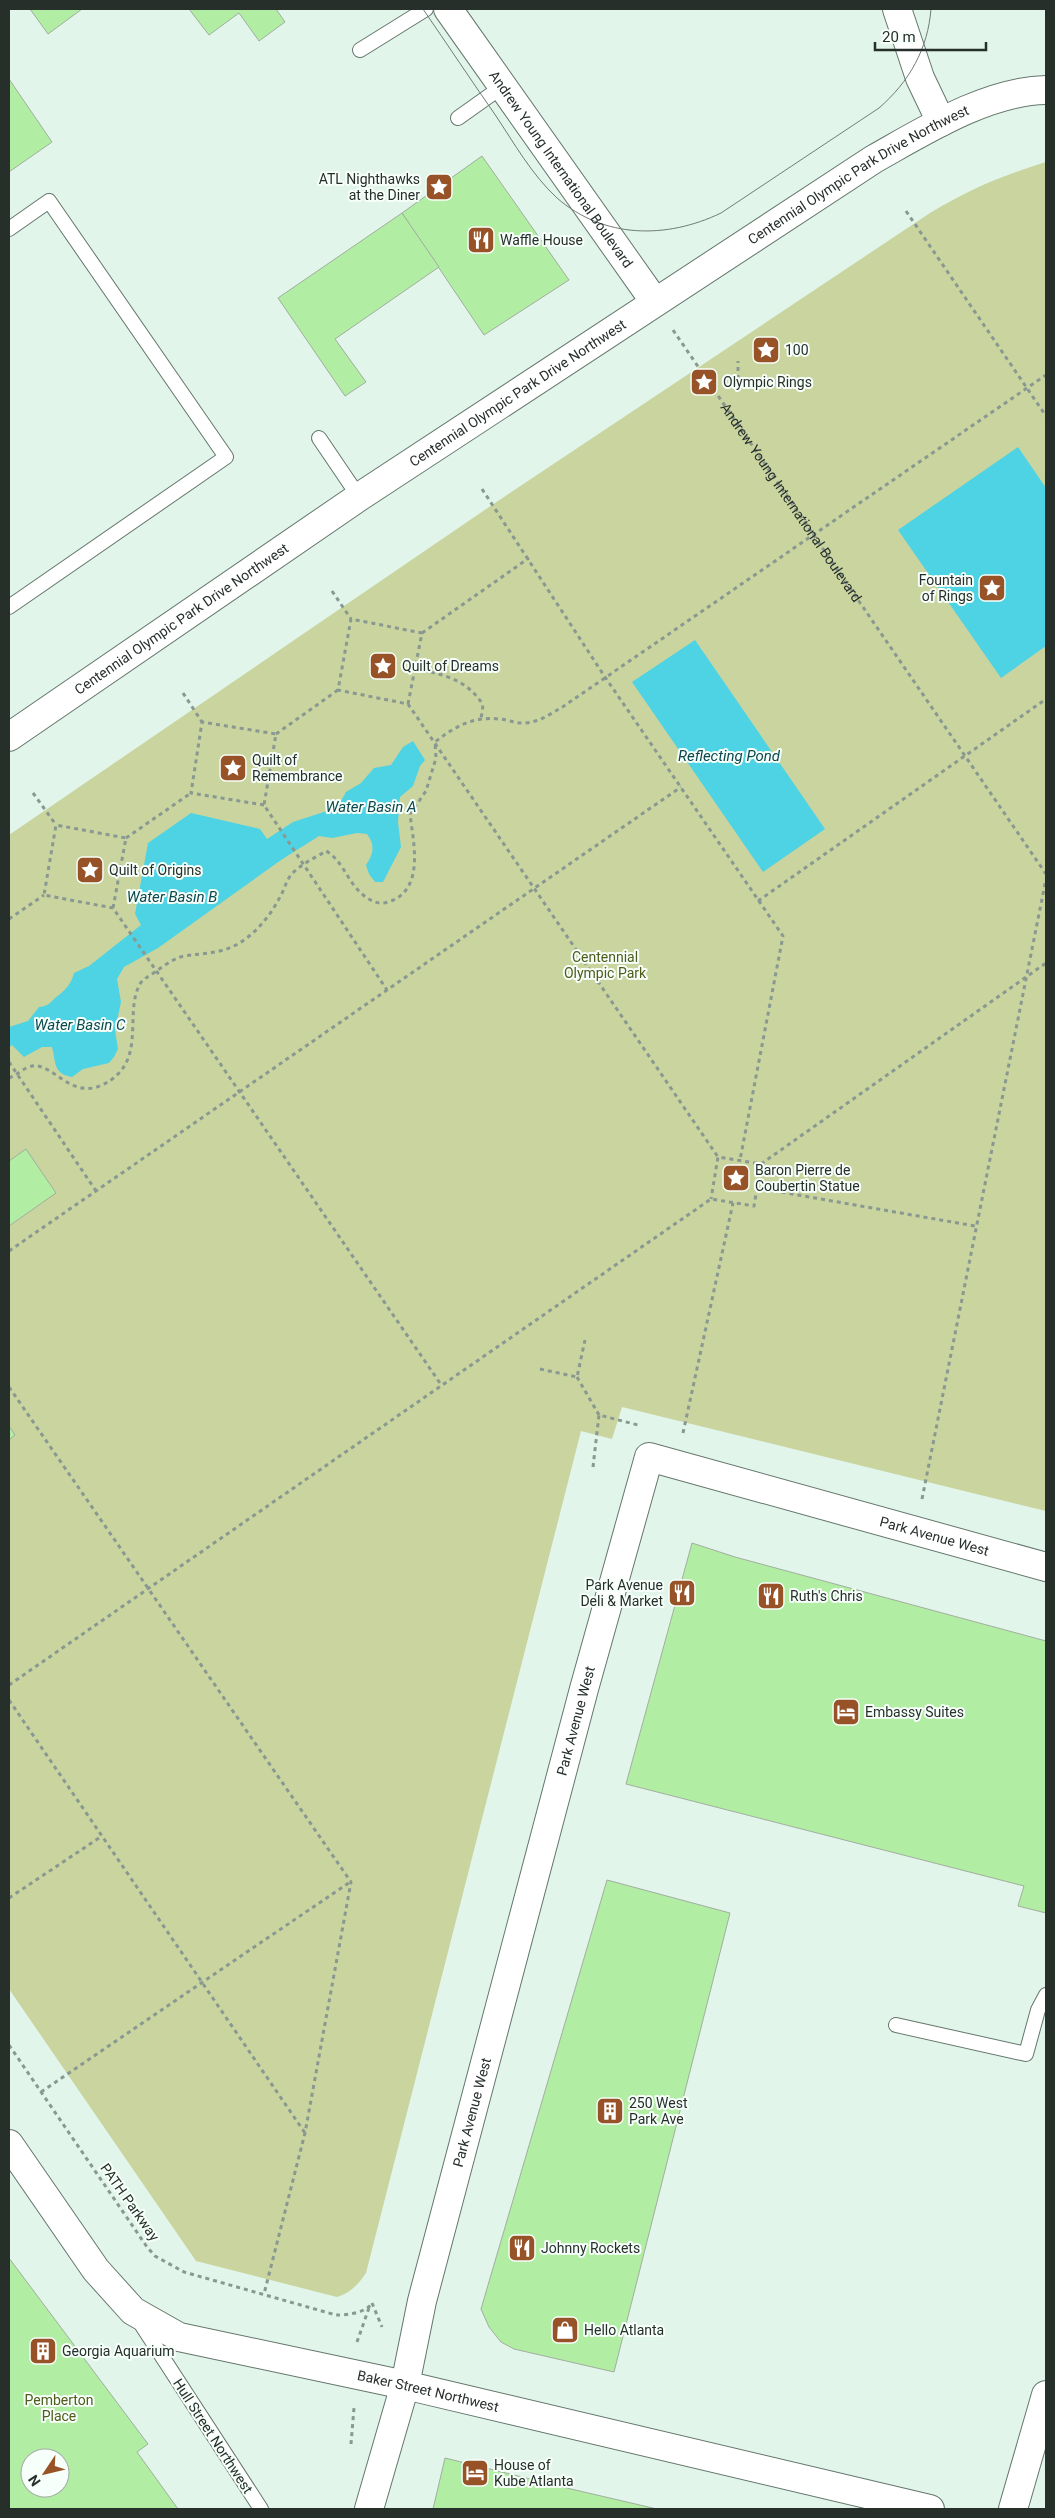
<svg xmlns="http://www.w3.org/2000/svg" width="1055" height="2518" font-family="Roboto,sans-serif">
<style>
.green{fill:#c9d49f}
.water{fill:#4ed3e4}
.building{fill:#b1eda3;stroke:#a2ae9f;fill-rule:evenodd}
.lines{fill:none;stroke-linecap:round;stroke-linejoin:round}
.lane-casing{stroke:#65766d;stroke-width:16}
.street-casing{stroke:#65766d;stroke-width:30}
.secondary-casing{stroke:#65766d;stroke-width:30}
.path{stroke:#899890;stroke-width:3;stroke-dasharray:4 4;stroke-linecap:butt}
.lane{stroke:#fff;stroke-width:14}
.street{stroke:#fff;stroke-width:28}
.secondary{stroke:#fff;stroke-width:28}
.tram{stroke:#707d76;stroke-width:1}
.labels{text-anchor:middle;stroke-width:4;stroke-linejoin:round;paint-order:stroke}
.street-label{font-size:14px;fill:#272f2b;stroke:#f7fffa}
.poi-label{font-size:14px;fill:#272f2b;stroke:#f7fffa;text-anchor:start}
.park-label{font-size:14px;fill:#515b1b;stroke:#f7fffa}
.water-label{font-size:15px;font-style:italic;fill:#0a474e;stroke:#f7fffa}
</style>
<rect width="100%" height="100%" fill="#e1f5ea"/>
<path class="green" d="M1046 162V1511L622 1407 612 1439 581 1431 366 2273C358 2285 350 2293 337 2297L196 2261 9 1989V835L492 505 930 213C970 189 1001 176 1046 162Z"/>
<g class="water">
<polygon points="1018,447 1046,488 1046,646 1001,678 898,530"/>
<polygon points="695,640 825,829 763,872 632,682"/>
<path d="M413 741 425 760 420 766 413 786 400 797 398 822 401 847 383 882H375L369 874 366 865C374 853 375 845 367 834L357 833 332 838 319 836 281 860 158 948 124 967 117 979 121 1002 115 1030 118 1049 114 1057 109 1063 83 1069 72 1077C53 1074 56 1062 52 1047H42L24 1057 12 1045 9 1047V1027L28 1021 39 1007C51 1006 50 1001 59 995 67 988 71 984 74 973L89 966 141 925 135 914 148 843 191 813 260 829 267 839 293 822 333 809 341 801 346 792 361 783 374 768 391 765 403 747Z"/>
</g>
<g class="building">
<polygon points="30,9 82,9 48,34"/>
<polygon points="189,9 276,9 285,22 259,41 239,13 209,35"/>
<polygon points="9,79 52,142 9,172"/>
<polygon points="482,156 569,280 484,335 402,213"/>
<polygon points="402,213 439,267 335,339 366,382 345,396 278,298"/>
<polygon points="26,1149 56,1193 9,1226 9,1161"/>
<polygon points="9,1426 15,1435 9,1440"/>
<polygon points="692,1543 735,1557 1046,1641 1046,1913 1018,1906 1024,1886 626,1784"/>
<polygon points="607,1880 730,1913 614,2372 514,2349 501,2342 489,2327 481,2309"/>
<path d="M9 2258 148 2444 137 2452 178 2509H9ZM30 2458H60V2488H30Z"/>
<polygon points="445,2458 571,2489 657,2509 433,2509"/>
</g>
<g class="lines">
<g class="lane-casing">
<g id="lane">
<polyline points="360,50 426,9"/>
<polyline points="458,118 503,86"/>
<polyline points="9,229 49,201 226,457 9,607"/>
<polyline points="319,438 359,497"/>
<polyline points="896,2025 1026,2054 1038,2010 1046,1995"/>
<polyline points="139,2321 261,2509"/>
</g>
</g>
<g class="street-casing">
<g id="street">
<path id="s2" d="M369 2509 405 2385 422 2301 584 1689 649 1457 1046 1567"/>
</g>
</g>
<g class="secondary-casing">
<g id="secondary">
<path id="s3" d="M448 9 655 302"/>
<polyline points="897,9 920,78 941,122"/>
<path id="s4" d="M9 737 359 497 874 159C924 131 987 91 1046 90"/>
<path id="s5" d="M9 2144 96 2270 133 2311 179 2337 405 2385 930 2509"/>
<polyline points="1013,2509 1046,2395"/>
</g>
</g>
<g class="path">
<polyline points="906,211 1046,416"/>
<path id="s1" d="M673 330 1046 874"/>
<polyline points="738,387 738,361"/>
<polyline points="482,489 605,677 783,936 740,1160"/>
<polyline points="332,591 351,619"/>
<polyline points="422,633 529,558"/>
<path d="M415 670C441 672 469 681 483 705L481 719"/>
<polyline points="183,693 202,722"/>
<polyline points="408,704 422,633 351,619 338,690 408,704 718,1157"/>
<polyline points="276,734 338,690"/>
<polyline points="33,793 56,825"/>
<polyline points="264,805 191,793 202,722 276,734 264,805 387,990"/>
<polyline points="126,838 191,793"/>
<polyline points="758,901 1046,699"/>
<polyline points="113,908 126,838 56,825 44,895 113,908 442,1386"/>
<polyline points="9,919 44,895"/>
<polyline points="9,1062 96,1191"/>
<path d="M9 1078C17 1075 25 1067 32 1066 52 1062 71 1100 102 1085 149 1063 123 1014 140 984 143 979 149 976 155 972 164 966 174 958 184 956 203 953 219 954 236 945 256 934 271 915 281 895 285 888 286 881 291 875 299 865 315 858 326 851 342 860 347 880 360 892 369 901 379 906 391 901 425 888 413 841 410 814L426 791 436 758 435 742C454 727 473 716 499 719 508 719 515 724 525 723 540 722 552 713 564 706L1046 375"/>
<polyline points="761,1164 1046,963"/>
<polyline points="758,1188 975,1226"/>
<polyline points="9,1251 681,787"/>
<polyline points="540,1369 577,1377 585,1340"/>
<polyline points="577,1377 599,1415"/>
<polyline points="9,1387 351,1882 305,2133 264,2294"/>
<polyline points="683,1433 733,1203"/>
<polyline points="593,1467 599,1415 638,1425"/>
<polyline points="922,1499 1046,879"/>
<polyline points="9,1685 711,1199 754,1206 761,1164 718,1157 711,1199"/>
<polyline points="9,1700 305,2133"/>
<polyline points="9,1898 102,1836"/>
<path d="M9 2045 147 2247 155 2256 184 2272 336 2315C347 2315 366 2313 372 2303"/>
<polyline points="41,2092 350,1882"/>
<polyline points="372,2303 382,2327"/>
<polyline points="357,2342 370,2305"/>
<polyline points="351,2444 354,2408"/>
</g>
<use href="#lane" class="lane"/>
<use href="#street" class="street"/>
<use href="#secondary" class="secondary"/>
<path class="tram" d="M423 9C447 44 471 80 496 116 514 143 532 175 557 198 604 239 667 239 721 213L879 108C909 82 928 49 931 9"/>
</g>
<defs>
<g id="sight-square" transform="scale(1.4375)"><rect x="-9" y="-9" width="18" height="18" rx="4" fill="#975327" stroke="#f7fffa"/><path d="M0-6L1.8-2.2L6-1.7L2.9 1.2L3.7 5.4L0 3.3L-3.7 5.4L-2.9 1.2L-6-1.7L-1.8-2.2Z" fill="#fff"/></g>
<g id="restaurant-square" transform="scale(1.4375)"><rect x="-9" y="-9" width="18" height="18" rx="4" fill="#975327" stroke="#f7fffa"/><path d="M-5-6h1v4h1v-4h1v4h1v-4h1v5L-1.5 .5V6h-2V.5L-5-1ZM5-6V6H3V1.5H1.5Q1.5-4 5-6Z" fill="#fff"/></g>
<g id="hotel-square" transform="scale(1.4375)"><rect x="-9" y="-9" width="18" height="18" rx="4" fill="#975327" stroke="#f7fffa"/><path d="M-6-4.5h1.5V1H6V5H4.5V3h-9V5H-6ZM-4 0a1.8 1.8 0 1 1 3.6 0ZM.5 0V-2.5h3Q6-2.5 6 0Z" fill="#fff"/></g>
<g id="building-square" transform="scale(1.4375)"><rect x="-9" y="-9" width="18" height="18" rx="4" fill="#975327" stroke="#f7fffa"/><path d="M-4-6H4V6H1V3H-1V6H-4ZM-2.5-4.3h1.7v1.8h-1.7ZM.8-4.3h1.7v1.8H.8ZM-2.5-1h1.7V.8h-1.7ZM.8-1h1.7V.8H.8Z" fill="#fff"/></g>
<g id="shop-square" transform="scale(1.4375)"><rect x="-9" y="-9" width="18" height="18" rx="4" fill="#975327" stroke="#f7fffa"/><path d="M-5-2.5h2.3a2.7 3.5 0 0 1 5.4 0H5L5.5 6h-11ZM-1.5-2.5h3a1.5 2.3 0 0 0-3 0Z" fill="#fff"/></g>
</defs>
<g fill-rule="evenodd">
<use href="#sight-square" x="439" y="187"/>
<use href="#restaurant-square" x="481" y="240"/>
<use href="#sight-square" x="766" y="350"/>
<use href="#sight-square" x="704" y="382"/>
<use href="#sight-square" x="992" y="588"/>
<use href="#sight-square" x="383" y="666"/>
<use href="#sight-square" x="233" y="768"/>
<use href="#sight-square" x="90" y="870"/>
<use href="#sight-square" x="736" y="1178"/>
<use href="#restaurant-square" x="682" y="1593"/>
<use href="#restaurant-square" x="771" y="1596"/>
<use href="#hotel-square" x="846" y="1712"/>
<use href="#building-square" x="610" y="2111"/>
<use href="#restaurant-square" x="522" y="2248"/>
<use href="#shop-square" x="565" y="2330"/>
<use href="#building-square" x="43" y="2351"/>
<use href="#hotel-square" x="475" y="2473"/>
</g>
<g class="labels">
<g class="street-label">
<text dy="5" stroke="none"><textPath href="#s3" startOffset="196">Andrew Young International Boulevard</textPath></text>
<text dy="5" stroke="none"><textPath href="#s4" startOffset="1019">Centennial Olympic Park Drive Northwest</textPath></text>
<text dy="5" stroke="none"><textPath href="#s4" startOffset="614">Centennial Olympic Park Drive Northwest</textPath></text>
<text dy="5" stroke="none"><textPath href="#s1" startOffset="209">Andrew Young International Boulevard</textPath></text>
<text dy="5" stroke="none"><textPath href="#s4" startOffset="209">Centennial Olympic Park Drive Northwest</textPath></text>
<text dy="5" stroke="none"><textPath href="#s2" startOffset="1385">Park Avenue West</textPath></text>
<text dy="5" stroke="none"><textPath href="#s2" startOffset="815">Park Avenue West</textPath></text>
<text dy="5" stroke="none"><textPath href="#s2" startOffset="410">Park Avenue West</textPath></text>
<text transform="translate(130 2202) rotate(55)" y="5">PATH Parkway</text>
<text dy="5" stroke="none"><textPath href="#s5" startOffset="516">Baker Street Northwest</textPath></text>
<text transform="translate(213 2436) rotate(57)" y="5">Hull Street Northwest</text>
</g>
<g class="poi-label">
<text x="420" y="184" text-anchor="end">ATL Nighthawks<tspan x="420" dy="16">at the Diner</tspan></text>
<text x="500" y="245">Waffle House</text>
<text x="785" y="355">100</text>
<text x="723" y="387">Olympic Rings</text>
<text x="973" y="585" text-anchor="end">Fountain<tspan x="973" dy="16">of Rings</tspan></text>
<text x="402" y="671">Quilt of Dreams</text>
<text x="252" y="765">Quilt of<tspan x="252" dy="16">Remembrance</tspan></text>
<text x="109" y="875">Quilt of Origins</text>
<text x="755" y="1175">Baron Pierre de<tspan x="755" dy="16">Coubertin Statue</tspan></text>
<text x="663" y="1590" text-anchor="end">Park Avenue<tspan x="663" dy="16">Deli &amp; Market</tspan></text>
<text x="790" y="1601">Ruth's Chris</text>
<text x="865" y="1717">Embassy Suites</text>
<text x="629" y="2108">250 West<tspan x="629" dy="16">Park Ave</tspan></text>
<text x="541" y="2253">Johnny Rockets</text>
<text x="584" y="2335">Hello Atlanta</text>
<text x="62" y="2356">Georgia Aquarium</text>
<text x="494" y="2470">House of<tspan x="494" dy="16">Kube Atlanta</tspan></text>
</g>
<g class="park-label">
<text x="605" y="962">Centennial<tspan x="605" dy="16">Olympic Park</tspan></text>
<text x="59" y="2405">Pemberton<tspan x="59" dy="16">Place</tspan></text>
</g>
<g class="water-label">
<text x="729" y="761">Reflecting Pond</text>
<text x="371" y="812">Water Basin A</text>
<text x="172" y="902">Water Basin B</text>
<text x="80" y="1030">Water Basin C</text>
</g>
</g>
<rect width="1055" height="2518" fill="none" stroke="#272f2b" stroke-width="20"/>
<g transform="translate(45 2473) rotate(235)"><circle r="24" fill="#f7fffa" stroke="#a4aca7"/>
<path d="M0-4L9 19L0 12L-9 19Z" fill="#975327"/>
<text y="-8" font-size="14" font-weight="bold" text-anchor="middle" fill="#272f2b">N</text>
</g>
<path d="M875 42v8h111v-8" fill="none" stroke="#272f2b" stroke-width="2.5"/>
<text x="882" y="42" font-size="15" fill="#272f2b" stroke="#f7fffa" stroke-width="4" paint-order="stroke">20 m</text>
</svg>
